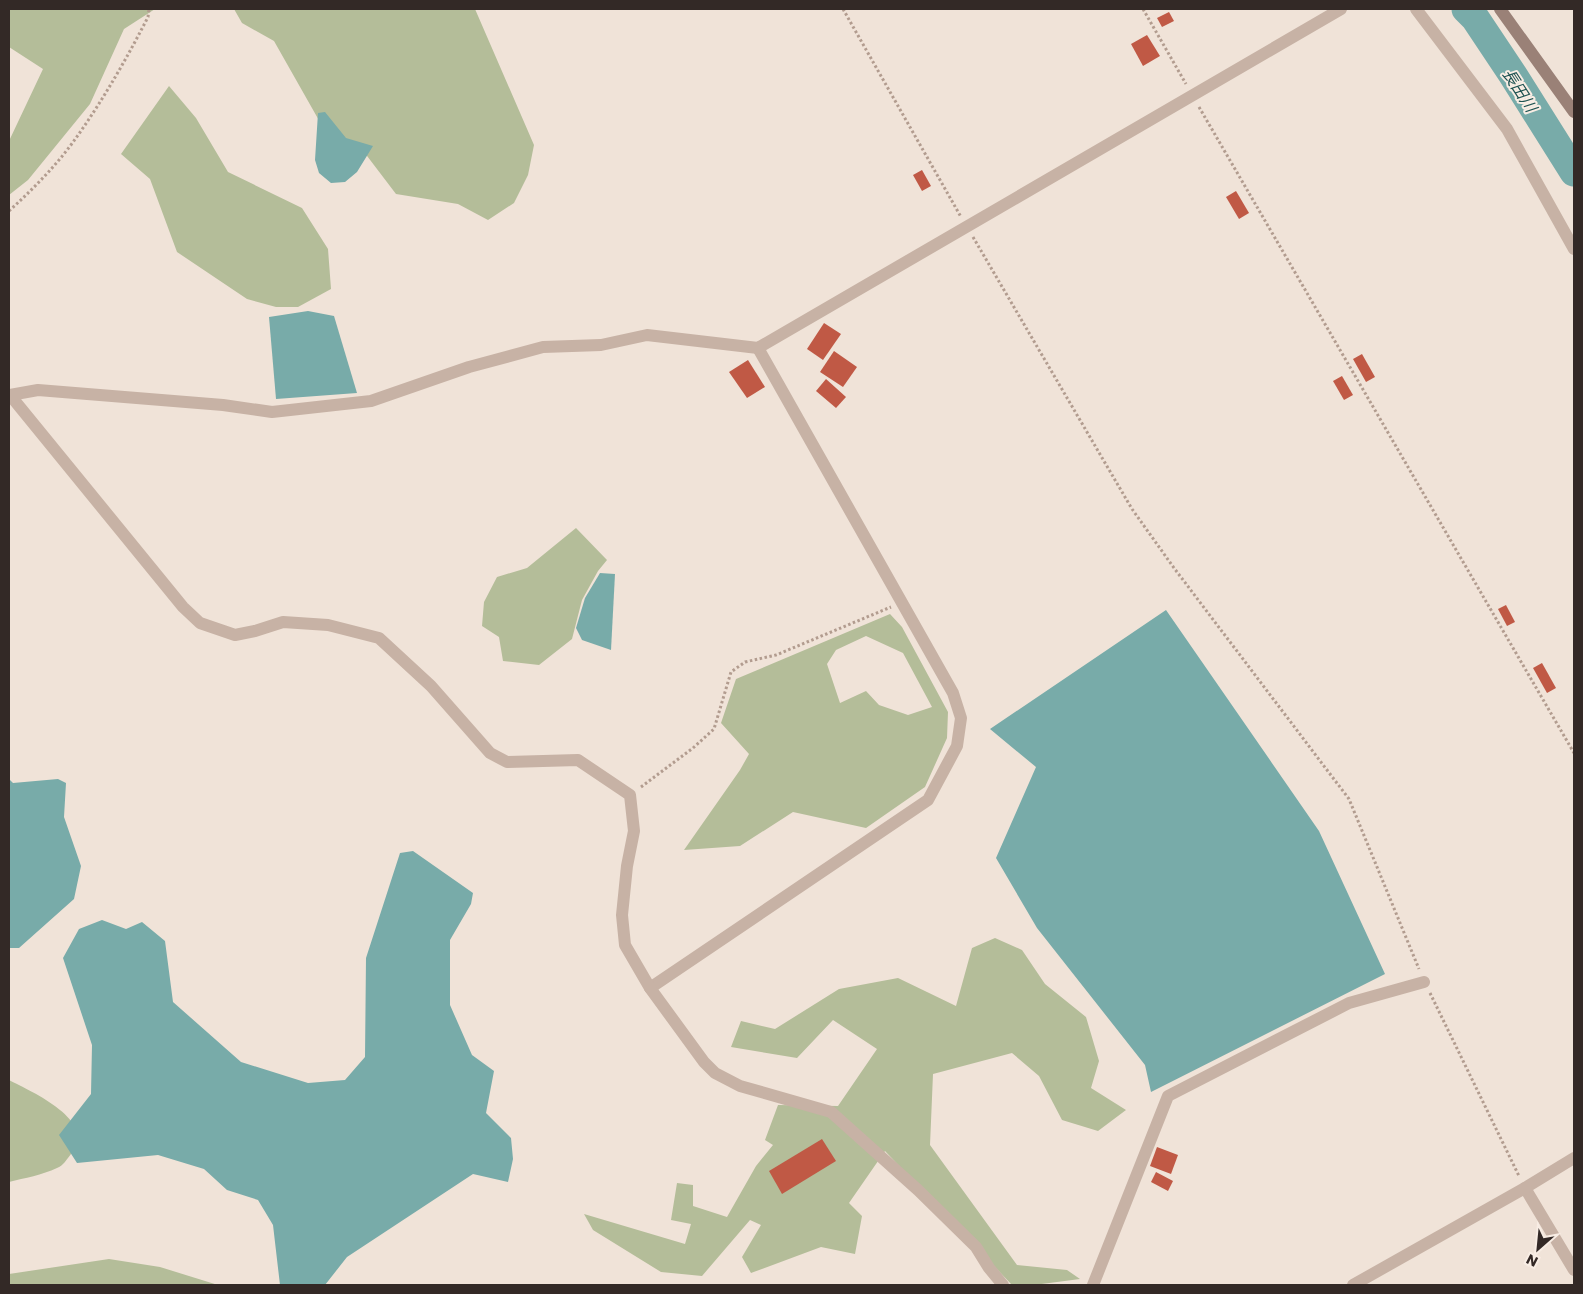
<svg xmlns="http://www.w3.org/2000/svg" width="1583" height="1294" font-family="Poppins,'Noto Sans JP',sans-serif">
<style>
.green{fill:#b4bd99;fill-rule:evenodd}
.water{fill:#78aba9}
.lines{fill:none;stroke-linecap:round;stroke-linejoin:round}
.river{stroke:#78aba9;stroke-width:29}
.building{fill:#c05945}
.path{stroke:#b29c8f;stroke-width:3;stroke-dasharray:2.5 2.5;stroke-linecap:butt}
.minor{stroke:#c7b2a5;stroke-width:12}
.secondary{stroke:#9a8177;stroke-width:12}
.labels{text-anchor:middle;stroke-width:4;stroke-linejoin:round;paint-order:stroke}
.water-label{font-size:16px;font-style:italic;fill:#1e5251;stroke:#f8ede4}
</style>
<rect width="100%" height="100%" fill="#f0e3d8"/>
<g class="green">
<polygon points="9,9 155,9 124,29 90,104 28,180 9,195 9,141 43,69 9,47"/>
<polygon points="234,9 475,9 534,145 528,175 514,203 488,220 458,204 396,194 361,148 325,131 274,41 242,23"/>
<polygon points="169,86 196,118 228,172 302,208 328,249 331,289 298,307 276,307 247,299 177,252 150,179 121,154"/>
<polygon points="576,528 607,560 598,571 582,600 572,639 539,665 503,661 499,637 482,626 484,602 497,577 527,568"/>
<path d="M890 614 902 627 948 712 947 738 925 787 866 828 793 812 740 846 684 850 740 770 749 754 721 723 736 679ZM866 636 903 653 932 707 908 715 879 705 866 691 840 703 827 664 836 650Z"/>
<polygon points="995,938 1022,950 1045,984 1086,1017 1099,1061 1091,1088 1126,1110 1098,1131 1062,1120 1039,1076 1012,1053 933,1074 930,1145 1017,1265 1067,1270 1080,1279 1034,1285 1012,1285 885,1151 849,1203 862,1216 855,1254 821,1247 751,1273 742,1257 761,1225 750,1220 702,1276 661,1272 593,1230 584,1214 685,1244 691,1224 671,1220 677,1183 693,1185 693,1206 727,1217 756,1166 773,1145 765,1140 778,1105 838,1106 877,1049 833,1020 797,1058 731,1047 741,1021 775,1029 839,989 898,978 956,1006 972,948"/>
<path d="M9 1080C32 1092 99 1121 71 1154 67 1159 63 1166 57 1168 42 1175 25 1178 9 1182Z"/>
<polygon points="109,1259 160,1267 218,1285 9,1285 9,1274"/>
</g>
<g class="water">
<polygon points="325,112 346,138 373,146 357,172 345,182 331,183 319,173 315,160 318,113"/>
<polygon points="308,311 334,316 357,393 276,399 269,317"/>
<polygon points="600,573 615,574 611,650 582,640 576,628 585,598"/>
<polygon points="1166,610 1319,831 1385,974 1151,1092 1145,1065 1037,928 996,858 1036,767 990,729"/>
<polygon points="9,779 13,783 58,779 66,783 64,817 81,866 74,899 19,948 9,948"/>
<polygon points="413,851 473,893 471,904 450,940 450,1005 472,1055 494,1071 486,1113 511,1138 513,1159 508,1182 473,1174 347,1257 325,1285 280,1285 273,1225 258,1200 227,1190 204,1169 158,1155 77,1163 59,1135 91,1094 92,1045 63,958 79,929 102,920 126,929 142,922 165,941 173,1002 241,1062 308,1083 345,1080 365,1057 366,958 400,853"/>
</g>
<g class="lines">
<polyline class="river" points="1466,9 1475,18 1513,75 1574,172"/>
</g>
<g class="building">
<polygon points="1169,12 1174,21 1162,27 1157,18"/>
<polygon points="1147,35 1160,56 1143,66 1131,44"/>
<polygon points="922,170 931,186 922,191 913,175"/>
<polygon points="1236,191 1249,213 1239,219 1226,197"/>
<polygon points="824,323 841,334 823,360 807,349"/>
<polygon points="834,351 857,367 843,387 820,372"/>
<polygon points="1362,354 1375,377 1366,382 1353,359"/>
<polygon points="748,360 765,387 747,398 729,372"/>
<polygon points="1342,376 1353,395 1344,400 1333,381"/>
<polygon points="826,379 846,397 836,408 816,391"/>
<polygon points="1506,605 1515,622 1507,626 1498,609"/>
<polygon points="1542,663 1556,688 1547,693 1533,668"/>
<polygon points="822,1139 836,1161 782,1194 769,1171"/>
<polygon points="1157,1147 1178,1155 1171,1174 1150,1166"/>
<polygon points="1156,1172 1173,1181 1168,1191 1151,1182"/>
</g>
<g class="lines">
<g class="path">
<polyline points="843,9 961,217"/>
<polyline points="1143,9 1186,84"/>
<polyline points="1199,107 1574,753"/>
<path d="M9 211C33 189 57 165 76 138 103 100 127 58 148 17L149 9"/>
<polyline points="973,237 1132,509 1174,568 1349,799 1419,969"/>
<polyline points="641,787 693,748 714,729 731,672 745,662 776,655 891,607"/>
<polyline points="1430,993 1519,1176"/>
</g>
<g class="minor">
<polyline points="1416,9 1507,129 1574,249"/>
<polyline points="650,988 928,800 957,746 961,718 953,693 758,348"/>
<polyline points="1525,1188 1574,1270"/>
<polyline points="1003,1285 989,1268 976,1247 918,1190 831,1112 740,1086 715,1073 704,1062 650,988 625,945 622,915 627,866 634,831 630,795 578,760 507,762 490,753 431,686 379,638 328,625 283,622 255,631 235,635 200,623 183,607 10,395 38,390 223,405 272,412 371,401 469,367 543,347 601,345 647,335 758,348 1341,9"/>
<polyline points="1093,1285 1168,1096 1349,1003 1424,982"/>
<polyline points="1353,1285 1525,1188 1574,1158"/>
</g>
<polyline class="secondary" points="1500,9 1574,112"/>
</g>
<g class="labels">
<g class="water-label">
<text transform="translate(1520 90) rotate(57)" y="6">長田川</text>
</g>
</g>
<rect width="1583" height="1294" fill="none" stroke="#332926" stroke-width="20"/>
<g transform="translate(1538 1249) rotate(207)" stroke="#f8ede4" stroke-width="4" paint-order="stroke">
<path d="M0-4L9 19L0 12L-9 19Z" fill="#332926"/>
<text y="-8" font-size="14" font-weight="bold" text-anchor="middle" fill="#332926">N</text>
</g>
</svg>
